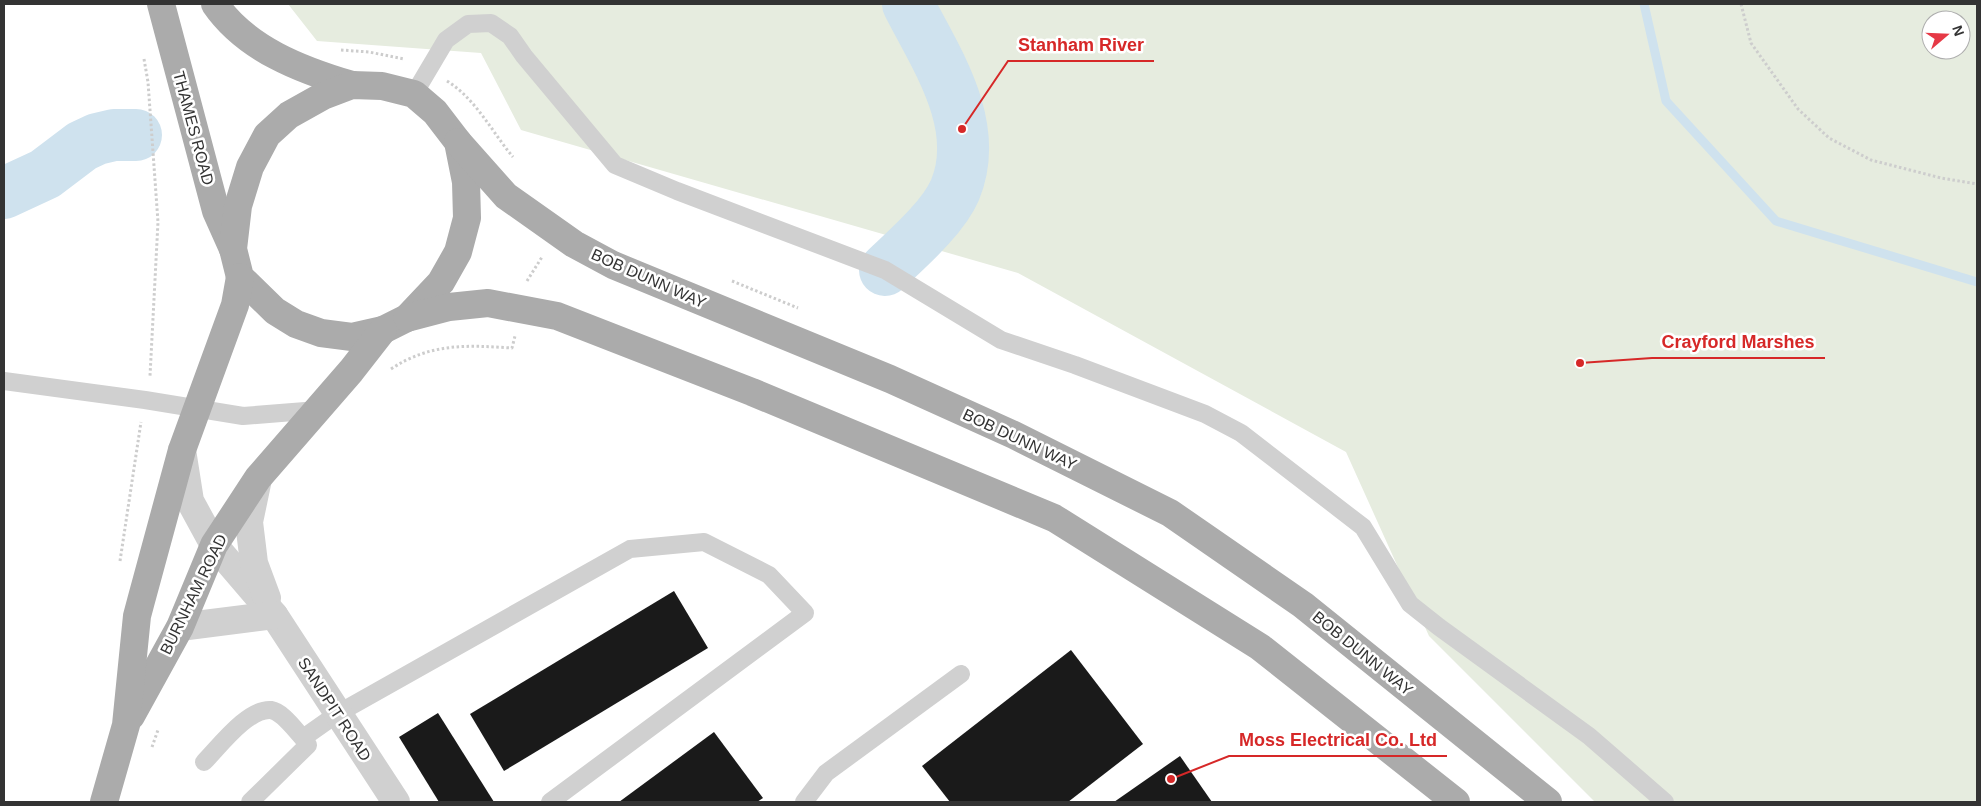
<svg xmlns="http://www.w3.org/2000/svg" width="1981" height="806" font-family="Arial,sans-serif">
<style>
.green{fill:#e6ecdf;fill-rule:evenodd}
.lines{fill:none;stroke-linecap:round;stroke-linejoin:round}
.stream{stroke:#cfe2ee;stroke-width:9}
.river{stroke:#cfe2ee;stroke-width:52}
.building{fill:#1a1a1a}
.path{stroke:#cdcdcd;stroke-width:3;stroke-dasharray:2.5 2.5;stroke-linecap:butt}
.service{stroke:#d0d0d0;stroke-width:18}
.minor{stroke:#d0d0d0;stroke-width:28}
.primary{stroke:#ababab;stroke-width:28}
.labels{text-anchor:middle;stroke-width:5;stroke-linejoin:round;paint-order:stroke}
.street-label{font-size:16px;fill:#333;stroke:#fff}
.leader{fill:none;stroke:#d62828;stroke-width:2}
.callout-dot{fill:#d62828;stroke:#fff;stroke-width:2}
.callout-label{font-size:18px;text-anchor:middle;font-weight:bold;fill:#d62828;stroke:#fff;stroke-width:5;stroke-linejoin:round;paint-order:stroke}
</style>
<rect width="100%" height="100%" fill="#fff"/>
<path class="green" d="M288 4H1977V802H1595L1429 636 1346 452 1018 273 521 130 481 53 317 41ZM1931 20H1961V50H1931Z"/>
<g class="lines">
<polyline class="stream" points="1644,4 1666,101 1776,221 1977,282"/>
<g class="river">
<polyline points="4,193 45,174 82,146 97,139 114,135 136,135"/>
<path d="M885 270C907 249 943 218 955 190 982 125 936 59 908 4"/>
</g>
</g>
<g class="building">
<polygon points="674,591 708,648 504,771 470,714"/>
<polygon points="1071,650 1143,744 1068,802 950,802 922,766"/>
<polygon points="438,713 494,802 439,802 399,737"/>
<polygon points="714,732 763,798 757,802 619,802"/>
<polygon points="1180,756 1212,802 1114,802"/>
</g>
<g class="lines">
<g class="path">
<polyline points="1741,4 1751,43 1798,109 1829,138 1871,160 1941,178 1977,184"/>
<polyline points="341,50 369,52 404,59"/>
<polyline points="144,59 148,82 158,222 150,376"/>
<path d="M447 81C476 99 492 132 513 157"/>
<polyline points="527,281 542,257"/>
<polyline points="732,281 798,308"/>
<path d="M391 369C430 343 467 345 512 348L515 336"/>
<polyline points="120,561 141,422"/>
<polyline points="152,747 158,730"/>
</g>
<g class="service">
<polyline points="414,94 446,40 468,24 491,23 510,36 524,56 615,165 677,191 885,270 1001,340 1075,365 1205,414 1241,433 1363,527 1410,604 1439,627 1589,736 1665,802"/>
<polyline points="4,381 145,400 243,416 318,410"/>
<path d="M204 762C219 747 248 708 271 710 283 712 295 730 303 738"/>
<polyline points="250,802 308,745 303,738 337,714 630,549 704,542 769,575 805,613 550,802"/>
<polyline points="804,802 826,773 961,674"/>
</g>
<g class="minor">
<polyline points="182,450 190,501 214,545 274,615 396,802"/>
<polyline points="258,479 249,522 254,563 267,598"/>
<polyline points="180,627 274,615"/>
</g>
<g class="primary">
<polyline points="161,4 216,211 233,249"/>
<path d="M215 4C246 49 301 70 352 85"/>
<polygon points="352,85 382,86 414,94 435,112 458,142 466,182 467,218 458,252 441,282 407,318 383,330 352,337 321,333 296,324 275,311 240,277 233,249 238,206 250,167 267,135 289,115 323,96"/>
<polyline points="458,142 506,196 574,244 613,265 890,379 1014,435 1170,513 1303,605 1548,802"/>
<polyline points="407,318 449,307 488,303 557,316 752,392 1054,518 1260,647 1456,802"/>
<polyline points="131,716 180,627 214,545 258,478 351,371 383,330"/>
<polyline points="104,802 126,725 137,616 141,601 182,450 235,305 240,277"/>
</g>
</g>
<g class="labels">
<g class="street-label">
<text transform="translate(194 128) rotate(75)" y="6">THAMES ROAD</text>
<text transform="translate(649 278) rotate(24)" y="6">BOB DUNN WAY</text>
<text transform="translate(1020 439) rotate(25)" y="6">BOB DUNN WAY</text>
<text transform="translate(193 594) rotate(-64)" y="6">BURNHAM ROAD</text>
<text transform="translate(1363 653) rotate(39)" y="6">BOB DUNN WAY</text>
<text transform="translate(335 709) rotate(57)" y="6">SANDPIT ROAD</text>
</g>
</g>
<path class="leader" d="M962 129L1008 61H1154M1580 363L1652 358H1825M1171 779L1229 756H1447"/>
<g class="callout-dot">
<circle cx="962" cy="129" r="5"/>
<circle cx="1580" cy="363" r="5"/>
<circle cx="1171" cy="779" r="5"/>
</g>
<g class="callout-label">
<text x="1081" y="51">Stanham River</text>
<text x="1738" y="348">Crayford Marshes</text>
<text x="1338" y="746">Moss Electrical Co. Ltd</text>
</g>
<rect width="1981" height="806" fill="none" stroke="#333333" stroke-width="10"/>
<g transform="translate(1946 35) rotate(71)"><circle r="24" fill="#ffffff" stroke="#adadad"/>
<path d="M0-4L9 19L0 12L-9 19Z" fill="#e63946"/>
<text y="-8" font-size="14" font-weight="bold" text-anchor="middle" fill="#333333">N</text>
</g>
</svg>
